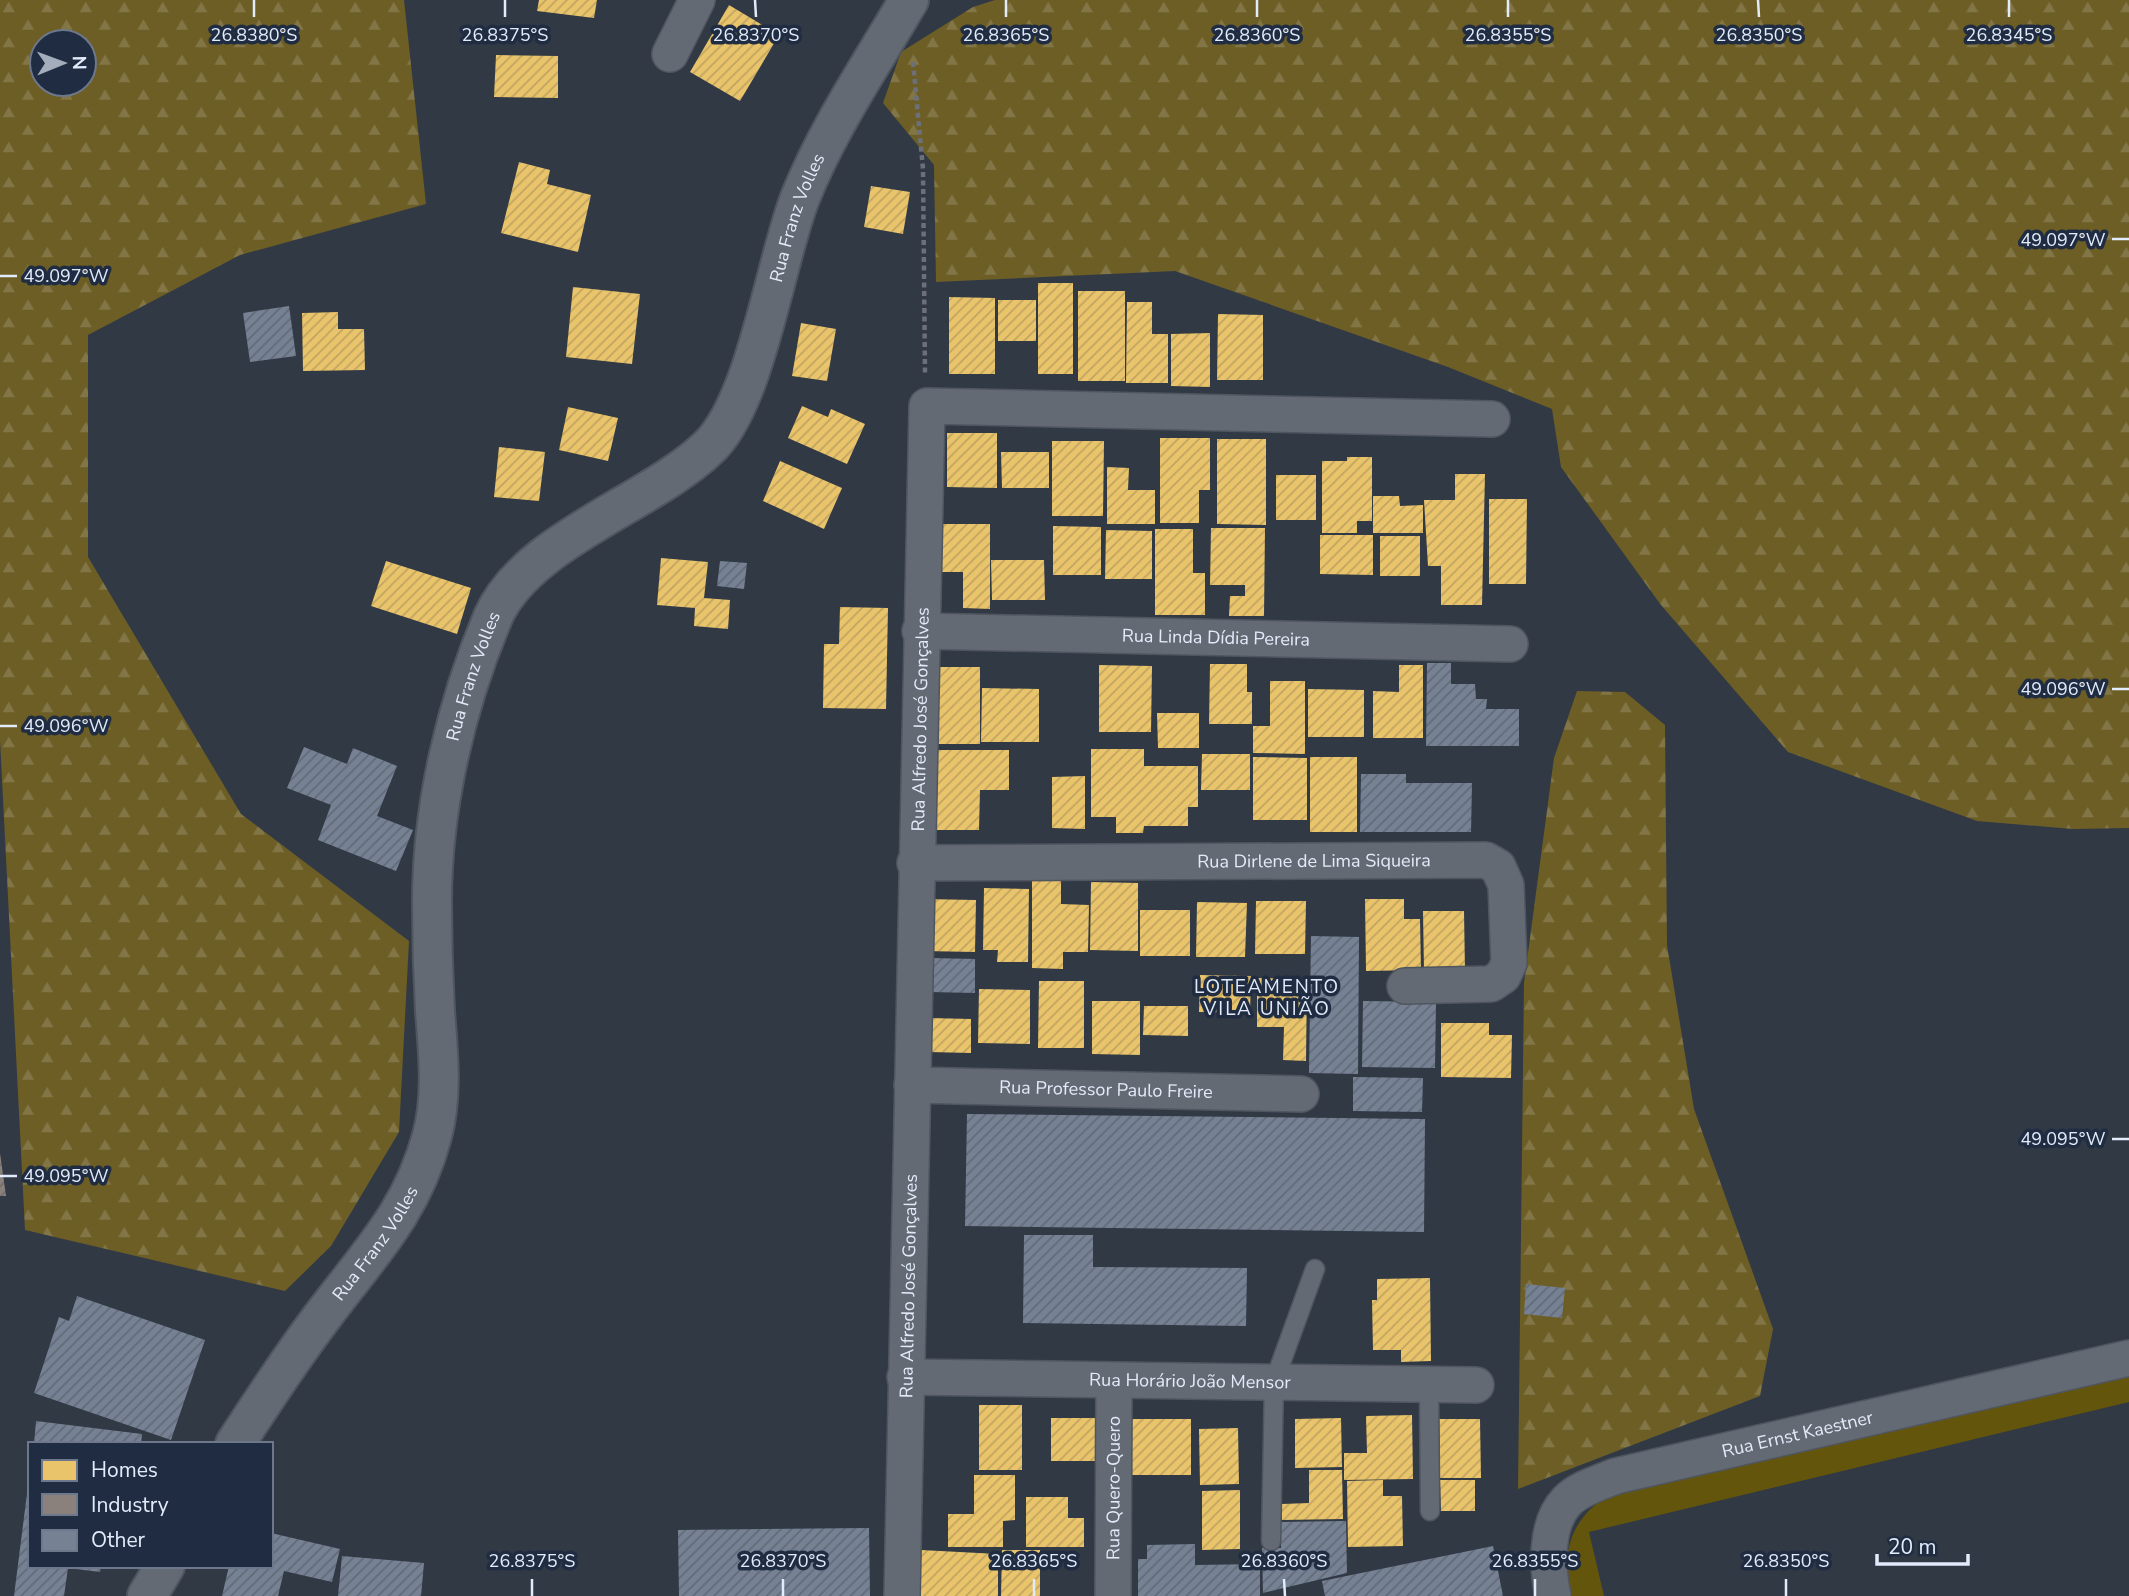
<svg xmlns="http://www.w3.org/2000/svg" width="2129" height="1596" font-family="'Nunito Sans',sans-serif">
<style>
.green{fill:#64550d}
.forest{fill:url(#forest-firs);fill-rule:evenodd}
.homes{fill:url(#homes-hatch)}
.industry{fill:url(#industry-hatch)}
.building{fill:url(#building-hatch)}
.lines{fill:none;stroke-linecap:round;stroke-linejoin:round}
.service-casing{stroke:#4f5660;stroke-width:21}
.minor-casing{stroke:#4f5660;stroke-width:38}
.tertiary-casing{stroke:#4f5660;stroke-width:42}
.path{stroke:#6c7079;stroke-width:4.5;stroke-dasharray:5 3.5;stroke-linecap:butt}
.service{stroke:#646a74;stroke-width:18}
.minor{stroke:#646a74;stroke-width:35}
.tertiary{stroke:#646a74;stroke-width:38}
.ticks{fill:none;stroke:#e2ebfa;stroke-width:2.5}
.labels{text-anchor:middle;stroke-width:7;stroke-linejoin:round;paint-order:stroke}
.street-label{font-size:18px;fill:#e2ebfa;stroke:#1f2c42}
.neighbourhood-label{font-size:19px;letter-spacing:2px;fill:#e2ebfa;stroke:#1f2c42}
.ticks-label{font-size:18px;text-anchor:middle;fill:#e2ebfa;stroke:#1f2c42;stroke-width:7;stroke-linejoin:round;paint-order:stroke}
</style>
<defs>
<pattern id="forest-firs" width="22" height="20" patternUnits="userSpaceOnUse" patternTransform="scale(1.75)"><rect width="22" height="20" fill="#6d5e25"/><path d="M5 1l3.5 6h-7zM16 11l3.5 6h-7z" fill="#827546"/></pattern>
<pattern id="homes-hatch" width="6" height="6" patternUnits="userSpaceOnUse" patternTransform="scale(1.75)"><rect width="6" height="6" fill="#e9c46a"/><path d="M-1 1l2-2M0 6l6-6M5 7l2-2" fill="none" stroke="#c0a462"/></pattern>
<pattern id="industry-hatch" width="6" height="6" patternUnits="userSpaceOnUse" patternTransform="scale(1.75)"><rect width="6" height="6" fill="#8a817c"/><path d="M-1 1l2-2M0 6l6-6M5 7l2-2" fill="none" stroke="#726c6b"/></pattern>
<pattern id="building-hatch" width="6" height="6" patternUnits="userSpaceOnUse" patternTransform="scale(1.75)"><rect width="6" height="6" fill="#768294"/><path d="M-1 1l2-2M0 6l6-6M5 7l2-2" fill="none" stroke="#626a77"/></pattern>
</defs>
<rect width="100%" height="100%" fill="#313945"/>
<path class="green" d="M2129 1374V1402L1589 1532 1604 1596H1571C1560 1553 1571 1517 1610 1495Z"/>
<g class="forest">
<path d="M0 0H404L426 204 240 255 88 335V557L241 814 409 941 399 1132 331 1246 285 1291 25 1230 0 740ZM84 42V84H42V42Z"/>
<polygon points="995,0 2129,0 2129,828 2073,829 1977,821 1788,752 1661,605 1561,467 1552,409 1448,367 1175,271 936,282 934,165 883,103 901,52 973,7"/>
<polygon points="1577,691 1625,692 1665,725 1667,945 1694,1109 1773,1329 1760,1396 1518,1489 1524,983 1554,758"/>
</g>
<g class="homes">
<polygon points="539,0 597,0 594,18 537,11"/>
<polygon points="729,5 779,35 740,101 690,72"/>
<polygon points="496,55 558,56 558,98 494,97"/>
<polygon points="519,162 550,170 547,184 591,195 578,252 501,233"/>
<polygon points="871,186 910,192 903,234 864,227"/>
<rect x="1038" y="283" width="35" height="91"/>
<polygon points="573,287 640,294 632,364 566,357"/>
<rect x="1078" y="291" width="47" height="90"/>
<polygon points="949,297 995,298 995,374 949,374"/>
<rect x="998" y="300" width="38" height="41"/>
<polygon points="1127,302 1152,302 1152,334 1168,334 1168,383 1126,383"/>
<polygon points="338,312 338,329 364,329 365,370 303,371 302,313"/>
<polygon points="1218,314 1263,315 1263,380 1217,380"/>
<polygon points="801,323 836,329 827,381 792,376"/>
<polygon points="1210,333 1210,387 1171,386 1171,334"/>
<polygon points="802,406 828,417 831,409 865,424 847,464 788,438"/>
<polygon points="568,407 618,418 608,461 559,450"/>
<polygon points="947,433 997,433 997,488 947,487"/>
<polygon points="1160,438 1210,438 1210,490 1199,490 1199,523 1160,523"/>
<polygon points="1217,439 1266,439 1266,525 1217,524"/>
<polygon points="1052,441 1104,441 1103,516 1052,516"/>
<polygon points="499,447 545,452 539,501 494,497"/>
<polygon points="1001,452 1049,452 1049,488 1002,488"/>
<polygon points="1347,457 1372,457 1372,521 1357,521 1357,533 1322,533 1322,461 1347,461"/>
<polygon points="780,461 842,488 824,529 763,501"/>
<polygon points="1107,467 1129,468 1128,490 1155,490 1155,524 1107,524"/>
<polygon points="1455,474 1485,474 1482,605 1441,605 1441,566 1428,566 1424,500 1455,500"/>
<rect x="1276" y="475" width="40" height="45"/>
<polygon points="1373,496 1399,496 1400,506 1423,505 1423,533 1373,533"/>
<polygon points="1489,499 1527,499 1526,584 1489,584"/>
<polygon points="942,524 990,524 990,609 963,608 963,572 942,572"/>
<polygon points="1053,526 1101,527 1101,575 1053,575"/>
<polygon points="1211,528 1265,528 1264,616 1229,616 1230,596 1245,596 1245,585 1210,585"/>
<polygon points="1155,529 1193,529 1193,573 1205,573 1205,615 1155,615"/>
<polygon points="1106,530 1152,531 1152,579 1105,579"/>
<polygon points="1320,535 1373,535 1373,575 1320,574"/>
<rect x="1380" y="536" width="40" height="40"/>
<polygon points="661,558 708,562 704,598 730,600 728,629 694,626 695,608 657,605"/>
<polygon points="991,560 1044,560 1045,600 992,600"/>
<polygon points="386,561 471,588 457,634 371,606"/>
<polygon points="840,607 888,608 886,709 823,708 824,644 839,644"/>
<polygon points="1210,664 1247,664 1247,692 1252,692 1252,724 1209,724"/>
<polygon points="1099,665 1152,666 1151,732 1099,732"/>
<polygon points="1399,665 1423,665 1423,738 1373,738 1373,691 1399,692"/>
<rect x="932" y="667" width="48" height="77"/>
<polygon points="1270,681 1305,681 1305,754 1253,753 1253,726 1270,726"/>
<polygon points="982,688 1039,689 1039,742 981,742"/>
<polygon points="1308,689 1364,690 1364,737 1308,737"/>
<polygon points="1157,713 1199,713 1199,748 1158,748"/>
<polygon points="1091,749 1144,749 1144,766 1198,766 1198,807 1188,807 1188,826 1144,826 1143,833 1116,833 1116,817 1091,817"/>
<polygon points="929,750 1009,750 1009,790 980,790 979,830 929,830"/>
<polygon points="1202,754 1250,754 1250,790 1201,790"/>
<polygon points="1253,757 1307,758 1307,820 1253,820"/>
<rect x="1310" y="757" width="47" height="75"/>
<polygon points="1085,776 1085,829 1052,828 1052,777"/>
<polygon points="1032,880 1061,880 1061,904 1089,905 1088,952 1063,952 1063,969 1032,968"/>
<polygon points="1091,882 1138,883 1138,951 1090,950"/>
<polygon points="984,888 1029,889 1028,962 997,962 998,950 983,950"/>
<polygon points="924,899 976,900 975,952 923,951"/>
<polygon points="1365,899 1404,899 1404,919 1420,919 1421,970 1366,971"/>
<polygon points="1256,901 1306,901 1305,954 1255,954"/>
<polygon points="1197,902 1247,903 1245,957 1196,957"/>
<rect x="1140" y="910" width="50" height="46"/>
<polygon points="1423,911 1464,911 1465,971 1424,972"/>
<polygon points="1200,975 1251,976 1250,1013 1199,1012"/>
<polygon points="1257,978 1307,979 1306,1061 1283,1060 1284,1027 1257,1027"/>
<polygon points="1039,981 1084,981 1084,1048 1038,1048"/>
<polygon points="979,989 1030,990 1030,1044 978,1043"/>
<polygon points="1092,1001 1140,1001 1140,1055 1092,1054"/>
<polygon points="1144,1006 1188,1006 1188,1036 1143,1035"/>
<polygon points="930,1018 971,1019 971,1053 929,1052"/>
<polygon points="1441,1023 1489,1023 1489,1035 1512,1035 1511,1078 1441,1077"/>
<polygon points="1430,1278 1431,1361 1401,1362 1401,1350 1373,1350 1372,1300 1377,1300 1377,1279"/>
<rect x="979" y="1405" width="43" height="65"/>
<polygon points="1412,1415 1413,1479 1344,1480 1344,1453 1367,1453 1366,1416"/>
<polygon points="1051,1418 1098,1418 1097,1461 1051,1461"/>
<polygon points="1341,1418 1342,1467 1295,1468 1295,1419"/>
<polygon points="1130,1419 1191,1419 1191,1475 1131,1475"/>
<polygon points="1439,1419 1480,1419 1481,1478 1440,1478"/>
<polygon points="1238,1428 1239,1484 1200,1485 1199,1429"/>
<polygon points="1309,1470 1342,1470 1343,1519 1282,1520 1282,1504 1309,1503"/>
<polygon points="974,1475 1015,1475 1015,1520 1003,1521 1003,1547 948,1547 948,1514 974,1514"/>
<polygon points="1383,1480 1383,1496 1402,1496 1403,1546 1348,1547 1347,1481"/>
<polygon points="1440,1480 1475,1480 1475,1511 1441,1511"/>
<polygon points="1240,1490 1240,1549 1202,1550 1202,1491"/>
<polygon points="1026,1497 1068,1497 1068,1518 1084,1518 1084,1547 1026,1547"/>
<polygon points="921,1550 998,1554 998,1596 921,1596"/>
<polygon points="1002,1550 1040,1550 1040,1596 1001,1596"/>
</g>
<polygon class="industry" points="0,1153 6,1196 0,1196"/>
<g class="building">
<polygon points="289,306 296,356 250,362 243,313"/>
<polygon points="720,561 747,563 744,589 717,586"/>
<polygon points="1427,663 1451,663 1451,684 1475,684 1476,699 1487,699 1486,709 1519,709 1519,746 1426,746"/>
<polygon points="304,747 347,764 353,748 397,766 377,816 413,830 396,871 318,840 331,805 287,788"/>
<polygon points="1361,774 1406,774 1406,783 1472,783 1471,832 1360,832"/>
<polygon points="1311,936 1359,937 1358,1074 1309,1073"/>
<polygon points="930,958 975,959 975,993 929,992"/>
<polygon points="1363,1001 1436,1002 1435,1068 1362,1067"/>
<polygon points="1353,1077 1423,1078 1422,1112 1353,1111"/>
<polygon points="967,1114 1425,1119 1424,1232 965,1226"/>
<polygon points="1024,1235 1093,1235 1093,1267 1247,1268 1246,1326 1023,1323"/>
<polygon points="1526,1284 1565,1288 1562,1318 1524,1314"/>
<polygon points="77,1296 205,1340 171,1440 34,1393 59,1317 69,1321"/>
<polygon points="36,1421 142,1434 141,1444 34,1444"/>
<polygon points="28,1486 30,1566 101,1566 100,1572 68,1568 64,1596 14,1596"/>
<polygon points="1346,1521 1347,1573 1263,1593 1262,1548 1281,1548 1281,1522"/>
<polygon points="869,1528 870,1596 679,1596 678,1530"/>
<polygon points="271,1533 340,1549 332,1582 284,1571 278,1596 222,1596 229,1566 271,1566"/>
<polygon points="1195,1544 1195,1565 1260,1564 1260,1596 1138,1596 1138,1559 1147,1559 1147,1545"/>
<polygon points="1493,1546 1503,1596 1325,1596 1322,1581"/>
<polygon points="342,1556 424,1563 421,1596 338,1596"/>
</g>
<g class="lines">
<g class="service-casing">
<g id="service">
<polyline points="1429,1385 1430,1511"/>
<polyline points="1271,1541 1274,1382 1315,1269"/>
</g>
</g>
<g class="minor-casing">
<g id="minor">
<polyline points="670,54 697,0"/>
<path id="s1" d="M920 631 1510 644"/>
<path id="s2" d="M915 863 1486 860 1498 867 1506 885 1509 963 1503 976 1491 984 1405 986"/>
<path id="s3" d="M912 1085 1301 1094"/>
<path id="s4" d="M905 1377 1476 1385"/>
<path id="s5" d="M902 1596 927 406 1492 419"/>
<path id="s6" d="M1113 1596 1114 1381"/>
<path id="s7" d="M1553 1596C1547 1567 1545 1524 1567 1501 1578 1489 1601 1482 1616 1476L2129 1358"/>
</g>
</g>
<g class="tertiary-casing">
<g id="tertiary">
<path id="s8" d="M235 1444C264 1399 293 1355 325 1313 371 1252 412 1211 432 1136 443 1096 438 1051 435 1011 433 975 432 938 432 902 432 806 456 705 493 617 526 541 649 504 708 448 756 404 775 262 800 198 828 128 871 65 909 0"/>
<polyline points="147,1596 165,1566"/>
</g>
</g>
<polyline class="path" points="913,62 923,169 925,374"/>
<use href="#service" class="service"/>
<use href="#minor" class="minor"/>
<use href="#tertiary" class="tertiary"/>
</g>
<path class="ticks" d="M254 0V17M505 0V17M755 0 756 17M1006 0V17M1257 0V17M1508 0V17M1758 0 1759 17M2009 0V17M2112 239H2129M0 276H17M2112 689H2129M0 726H17M2112 1139H2129M0 1176H17M532 1579V1596M783 1579V1596M1034 1579V1596M1284 1579 1285 1596M1535 1579V1596M1786 1579V1596"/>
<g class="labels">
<g class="street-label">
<text dy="6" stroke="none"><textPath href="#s8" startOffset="1421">Rua Franz Volles</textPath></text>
<text dy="6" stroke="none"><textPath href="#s1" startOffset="296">Rua Linda Dídia Pereira</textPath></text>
<text dy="6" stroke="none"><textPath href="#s8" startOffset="833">Rua Franz Volles</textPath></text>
<text dy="6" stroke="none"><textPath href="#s5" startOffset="877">Rua Alfredo José Gonçalves</textPath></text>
<text dy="6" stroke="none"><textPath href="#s2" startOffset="399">Rua Dirlene de Lima Siqueira</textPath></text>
<text dy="6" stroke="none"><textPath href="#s3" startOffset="194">Rua Professor Paulo Freire</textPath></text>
<text dy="6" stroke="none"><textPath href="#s8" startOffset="245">Rua Franz Volles</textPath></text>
<text dy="6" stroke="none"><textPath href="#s5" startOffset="310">Rua Alfredo José Gonçalves</textPath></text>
<text dy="6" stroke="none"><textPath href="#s4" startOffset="285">Rua Horário João Mensor</textPath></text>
<text dy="6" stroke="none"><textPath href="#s7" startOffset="341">Rua Ernst Kaestner</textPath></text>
<text dy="6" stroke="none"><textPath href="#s6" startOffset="108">Rua Quero-Quero</textPath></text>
</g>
<g class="neighbourhood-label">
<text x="1267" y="993">LOTEAMENTO<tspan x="1267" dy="22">VILA UNIÃO</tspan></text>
</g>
</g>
<g class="ticks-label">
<text x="254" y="41">26.8380°S</text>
<text x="505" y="41">26.8375°S</text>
<text x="756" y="41">26.8370°S</text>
<text x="1006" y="41">26.8365°S</text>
<text x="1257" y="41">26.8360°S</text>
<text x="1508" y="41">26.8355°S</text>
<text x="1759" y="41">26.8350°S</text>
<text x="2009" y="41">26.8345°S</text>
<text x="2063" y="246">49.097°W</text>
<text x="66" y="282">49.097°W</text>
<text x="2063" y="695">49.096°W</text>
<text x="66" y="732">49.096°W</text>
<text x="2063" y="1145">49.095°W</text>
<text x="66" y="1182">49.095°W</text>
<text x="532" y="1567">26.8375°S</text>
<text x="783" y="1567">26.8370°S</text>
<text x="1034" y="1567">26.8365°S</text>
<text x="1284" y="1567">26.8360°S</text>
<text x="1535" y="1567">26.8355°S</text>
<text x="1786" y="1567">26.8350°S</text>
</g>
<rect x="28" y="1442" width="245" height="126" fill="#1f2c42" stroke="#6d788c" stroke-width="2"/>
<rect x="42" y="1460" width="35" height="21" fill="#e9c46a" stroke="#6d788c" stroke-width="2"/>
<text x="91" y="1477" font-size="21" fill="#e2ebfa">Homes</text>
<rect x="42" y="1494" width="35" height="21" fill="#8a817c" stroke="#6d788c" stroke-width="2"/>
<text x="91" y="1512" font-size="21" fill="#e2ebfa">Industry</text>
<rect x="42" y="1530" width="35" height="21" fill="#768294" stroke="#6d788c" stroke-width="2"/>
<text x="91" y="1547" font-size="21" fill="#e2ebfa">Other</text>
<g transform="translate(63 63) rotate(89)"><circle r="33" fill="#1f2c42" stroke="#6d788c" stroke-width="2"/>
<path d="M0-5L12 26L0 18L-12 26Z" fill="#a4adbb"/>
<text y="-10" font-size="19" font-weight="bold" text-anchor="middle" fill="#e2ebfa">N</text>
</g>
<path d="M1877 1554v10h91v-10" fill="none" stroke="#e2ebfa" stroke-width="3.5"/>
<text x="1888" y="1554" font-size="21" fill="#e2ebfa" stroke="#1f2c42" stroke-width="5" paint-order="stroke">20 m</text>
</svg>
